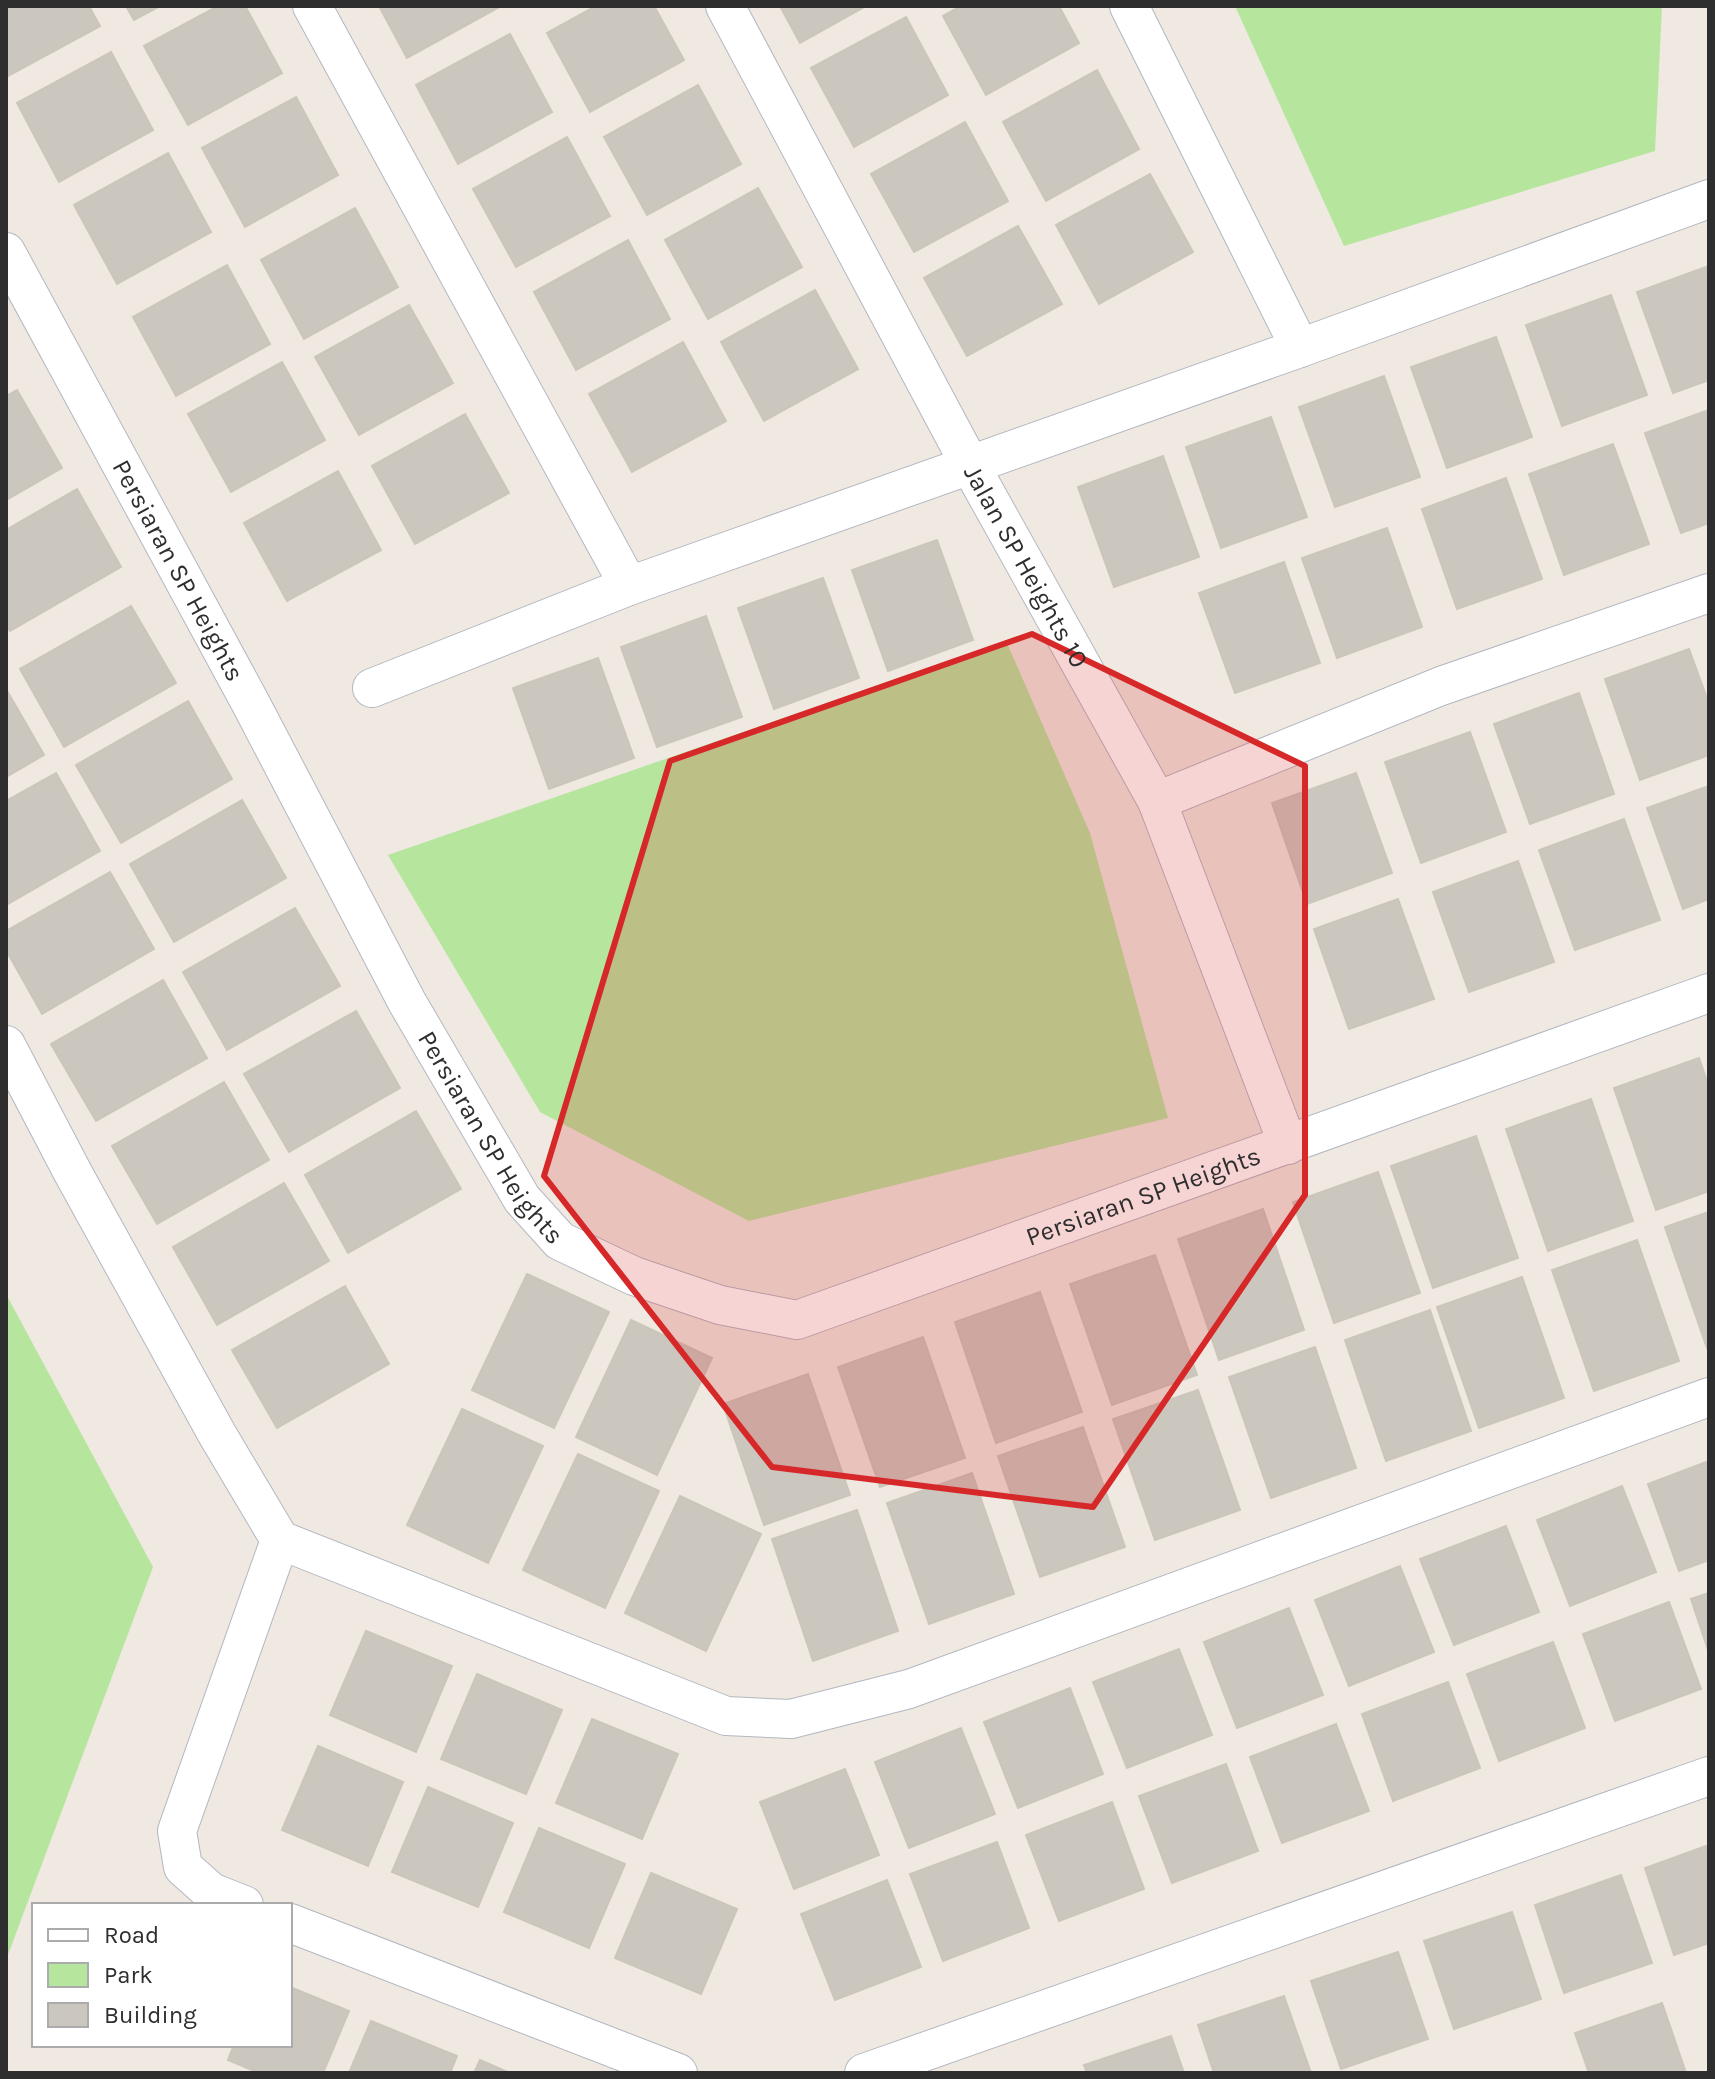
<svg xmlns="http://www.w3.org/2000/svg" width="1715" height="2079" font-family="Karla,sans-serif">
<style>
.green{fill:#b6e59e}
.building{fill:#cbc7bf;stroke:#cbc5ba;stroke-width:2}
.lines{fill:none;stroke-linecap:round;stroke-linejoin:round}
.street-casing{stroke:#b4b7c1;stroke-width:40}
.street{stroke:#fff;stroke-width:38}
.marked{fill:#d62828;fill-opacity:0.2;stroke:#d62828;stroke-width:6;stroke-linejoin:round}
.labels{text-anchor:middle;stroke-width:7;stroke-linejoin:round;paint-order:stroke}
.street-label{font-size:26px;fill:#2e2e2e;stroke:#fff}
</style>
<rect width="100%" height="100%" fill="#efe9e1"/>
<g class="green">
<polygon points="1235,6 1662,6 1655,151 1344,246"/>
<polygon points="1006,641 1090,833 1168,1118 749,1221 540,1112 388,855"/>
<polygon points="6,1294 153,1567 6,1960"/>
</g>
<g class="building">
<polygon points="6,6 89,6 100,26 6,77"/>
<polygon points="126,6 160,6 134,20"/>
<polygon points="218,6 245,6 282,73 188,125 144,46"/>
<polygon points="379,6 501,6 407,58"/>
<polygon points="596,6 654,6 684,60 590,112 547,33"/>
<polygon points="780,6 866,6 800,43"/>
<polygon points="961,6 1059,6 1079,43 986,95 943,16"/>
<polygon points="906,17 948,95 854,147 811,68"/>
<polygon points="510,34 552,112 458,164 416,85"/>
<polygon points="111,52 153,130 59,182 17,103"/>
<polygon points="1097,70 1139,149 1046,201 1003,122"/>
<polygon points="698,85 741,164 647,215 604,137"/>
<polygon points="296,97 338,175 245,227 202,148"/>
<polygon points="965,122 1008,201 914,252 871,174"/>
<polygon points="567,137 610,216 516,267 473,189"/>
<polygon points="168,153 211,232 117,284 74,205"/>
<polygon points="1150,174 1193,252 1099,304 1056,225"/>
<polygon points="758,188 802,267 708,319 665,240"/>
<polygon points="355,208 398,287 304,339 261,260"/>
<polygon points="1018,226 1062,304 967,356 924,278"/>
<polygon points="628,240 670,319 576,370 534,292"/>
<polygon points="227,265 270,344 176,396 133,317"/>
<polygon points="1709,266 1709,380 1673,393 1637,292"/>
<polygon points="815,290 858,369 764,421 721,342"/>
<polygon points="1611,295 1647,395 1562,426 1526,325"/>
<polygon points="409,305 453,383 359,435 315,357"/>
<polygon points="1496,337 1532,437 1447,468 1411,367"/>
<polygon points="683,342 726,421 632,472 589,394"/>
<polygon points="282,362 325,440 231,492 188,414"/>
<polygon points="1384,376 1420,477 1335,507 1299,407"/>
<polygon points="17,390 62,468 6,500 6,396"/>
<polygon points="1709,410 1709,523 1681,533 1645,433"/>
<polygon points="465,414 509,493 415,544 372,466"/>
<polygon points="1271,417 1307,517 1221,548 1186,447"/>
<polygon points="1613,444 1649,544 1564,575 1529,474"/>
<polygon points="1163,456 1199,557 1114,587 1078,487"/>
<polygon points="338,471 381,550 287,601 244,523"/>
<polygon points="1506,478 1542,579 1457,609 1422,509"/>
<polygon points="77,489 121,567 10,631 6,625 6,530"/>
<polygon points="1387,528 1422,627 1337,658 1302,558"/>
<polygon points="937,540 973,640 888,671 852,570"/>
<polygon points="1284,562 1320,663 1235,693 1199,593"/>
<polygon points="823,578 859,678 774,709 738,608"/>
<polygon points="131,606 176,683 64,747 20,669"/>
<polygon points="706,616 742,717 657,747 621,647"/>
<polygon points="1689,649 1709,704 1709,755 1640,780 1605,679"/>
<polygon points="598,658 634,758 549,789 513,688"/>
<polygon points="6,689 44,755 6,777"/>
<polygon points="1579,693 1614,794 1530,824 1494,724"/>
<polygon points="188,701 232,779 121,843 76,765"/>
<polygon points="1470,732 1506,832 1421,863 1385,762"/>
<polygon points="56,773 100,851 6,905 6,801"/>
<polygon points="1356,773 1392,873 1307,904 1272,803"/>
<polygon points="1709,786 1709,899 1683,909 1647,808"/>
<polygon points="242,800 286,878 174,942 130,864"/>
<polygon points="1624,819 1660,920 1575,950 1539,850"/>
<polygon points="1518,861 1554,962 1469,992 1433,892"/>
<polygon points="110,872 154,949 42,1014 6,950 6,931"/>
<polygon points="1398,899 1434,999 1349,1029 1314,929"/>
<polygon points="295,908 340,986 227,1050 183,972"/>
<polygon points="163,980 207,1058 96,1121 51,1044"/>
<polygon points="356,1011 400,1088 289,1152 244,1074"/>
<polygon points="1699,1058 1709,1087 1709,1191 1656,1210 1614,1088"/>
<polygon points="224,1082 269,1160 157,1224 112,1146"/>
<polygon points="1591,1099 1633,1221 1548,1251 1506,1129"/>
<polygon points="416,1111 461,1189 348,1253 305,1175"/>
<polygon points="1476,1136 1518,1258 1433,1288 1391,1166"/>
<polygon points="1378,1172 1420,1293 1334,1323 1293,1202"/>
<polygon points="284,1183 329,1261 217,1325 173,1247"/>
<polygon points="1263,1209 1304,1330 1219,1360 1178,1239"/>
<polygon points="1709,1212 1709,1347 1707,1348 1665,1227"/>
<polygon points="1637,1240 1679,1361 1594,1391 1552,1270"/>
<polygon points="1155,1255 1197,1375 1112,1405 1070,1284"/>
<polygon points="527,1274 609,1312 554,1428 472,1390"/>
<polygon points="1522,1277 1564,1398 1479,1428 1437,1307"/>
<polygon points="345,1286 389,1364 277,1428 232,1350"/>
<polygon points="1040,1292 1082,1412 996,1443 955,1322"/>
<polygon points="1430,1310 1471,1431 1386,1461 1345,1340"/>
<polygon points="631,1320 712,1358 657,1475 576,1437"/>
<polygon points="923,1337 965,1458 880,1487 838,1367"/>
<polygon points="1315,1347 1356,1468 1271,1498 1229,1377"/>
<polygon points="808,1374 850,1495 764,1525 723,1404"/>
<polygon points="1198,1390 1240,1510 1155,1540 1113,1419"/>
<polygon points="462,1409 543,1446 488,1563 407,1525"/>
<polygon points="1083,1427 1125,1547 1040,1577 998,1456"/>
<polygon points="578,1454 659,1491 605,1608 523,1570"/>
<polygon points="1709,1461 1709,1560 1679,1571 1648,1484"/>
<polygon points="972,1473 1014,1594 929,1624 887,1503"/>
<polygon points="1622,1486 1656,1572 1570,1606 1537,1520"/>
<polygon points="680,1496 761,1534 706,1651 625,1613"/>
<polygon points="857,1510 898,1631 813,1661 772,1539"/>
<polygon points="1506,1526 1539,1612 1454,1645 1420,1559"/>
<polygon points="1400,1566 1434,1652 1349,1686 1315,1600"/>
<polygon points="1709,1593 1709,1653 1691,1599"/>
<polygon points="1669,1602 1701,1689 1615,1721 1583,1634"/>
<polygon points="1289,1608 1323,1695 1237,1728 1204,1642"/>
<polygon points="366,1631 452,1666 416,1752 330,1715"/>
<polygon points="1553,1642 1585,1728 1499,1761 1467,1674"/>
<polygon points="1179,1649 1212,1735 1127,1768 1093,1682"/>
<polygon points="477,1674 562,1710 526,1794 441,1759"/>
<polygon points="1448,1682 1480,1768 1393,1801 1362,1714"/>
<polygon points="1070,1688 1103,1774 1018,1808 984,1722"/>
<polygon points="592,1719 678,1754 642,1839 556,1803"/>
<polygon points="1336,1724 1369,1811 1282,1843 1250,1757"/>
<polygon points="961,1728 995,1814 909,1848 875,1762"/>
<polygon points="318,1746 403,1782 368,1866 282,1830"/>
<polygon points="1226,1764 1258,1851 1172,1883 1139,1796"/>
<polygon points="845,1769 879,1855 794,1889 760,1802"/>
<polygon points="428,1787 513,1823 478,1907 392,1872"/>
<polygon points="1112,1802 1144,1889 1059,1921 1026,1835"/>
<polygon points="539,1828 625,1864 589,1948 504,1912"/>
<polygon points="997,1842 1029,1928 943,1961 910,1874"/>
<polygon points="1709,1845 1709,1943 1674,1955 1645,1868"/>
<polygon points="651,1873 737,1909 701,1994 615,1958"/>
<polygon points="1621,1875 1652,1963 1564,1993 1535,1905"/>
<polygon points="887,1880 921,1967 835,2000 801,1914"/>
<polygon points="1512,1912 1541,1999 1454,2029 1424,1941"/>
<polygon points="1398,1952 1428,2039 1341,2069 1311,1981"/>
<polygon points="290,1987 349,2011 323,2073 259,2073 228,2060 234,2045 290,2045"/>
<polygon points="1284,1996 1311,2073 1214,2073 1198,2025"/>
<polygon points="1662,2003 1686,2073 1589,2073 1575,2033"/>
<polygon points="371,2021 457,2056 450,2073 349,2073"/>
<polygon points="1171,2036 1184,2073 1087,2073 1084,2065"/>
<polygon points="480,2060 510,2073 474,2073"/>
</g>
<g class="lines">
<g class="street-casing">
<g id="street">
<polyline points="312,6 629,586"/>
<path id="s1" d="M725 6 970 465 1157 801 1288 1145"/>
<polyline points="1129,6 1300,348"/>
<path id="s2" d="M6 252 250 702 407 1002 522 1199 560 1241 634 1276 720 1305 797 1320 1709 993"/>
<polyline points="372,688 629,586 1300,348 1709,199"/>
<polyline points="1157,801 1441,686 1709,593"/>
<polyline points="6,1045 73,1173 217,1434 280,1540 726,1716 791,1719 909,1689 1709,1397"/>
<polyline points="244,1905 211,1892 183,1867 177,1831 280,1540"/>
<polyline points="290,1923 678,2073"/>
<polyline points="864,2073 1709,1776"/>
</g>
</g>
<use href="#street" class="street"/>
</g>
<path class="marked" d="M1032 634 1305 766V1195L1093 1507 772 1467 544 1176 670 761Z"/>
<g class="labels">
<g class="street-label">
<text dy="9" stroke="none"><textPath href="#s1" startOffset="636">Jalan SP Heights 10</textPath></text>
<text dy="9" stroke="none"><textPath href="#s2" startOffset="362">Persiaran SP Heights</textPath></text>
<text dy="9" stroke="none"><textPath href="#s2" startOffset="1010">Persiaran SP Heights</textPath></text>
<text dy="9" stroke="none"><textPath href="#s2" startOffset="1754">Persiaran SP Heights</textPath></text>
</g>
</g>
<rect width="1715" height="2079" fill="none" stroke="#2e2e2e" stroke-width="16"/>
<rect x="32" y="1903" width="260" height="144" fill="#ffffff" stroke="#ababab" stroke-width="2"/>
<rect x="48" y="1929" width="40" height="12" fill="#ffffff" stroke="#ababab" stroke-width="2"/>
<text x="104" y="1943" font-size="24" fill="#2e2e2e">Road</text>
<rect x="48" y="1963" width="40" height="24" fill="#b6e59e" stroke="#ababab" stroke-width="2"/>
<text x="104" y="1983" font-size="24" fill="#2e2e2e">Park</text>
<rect x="48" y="2003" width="40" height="24" fill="#cbc7bf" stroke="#ababab" stroke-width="2"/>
<text x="104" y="2023" font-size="24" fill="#2e2e2e">Building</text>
</svg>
